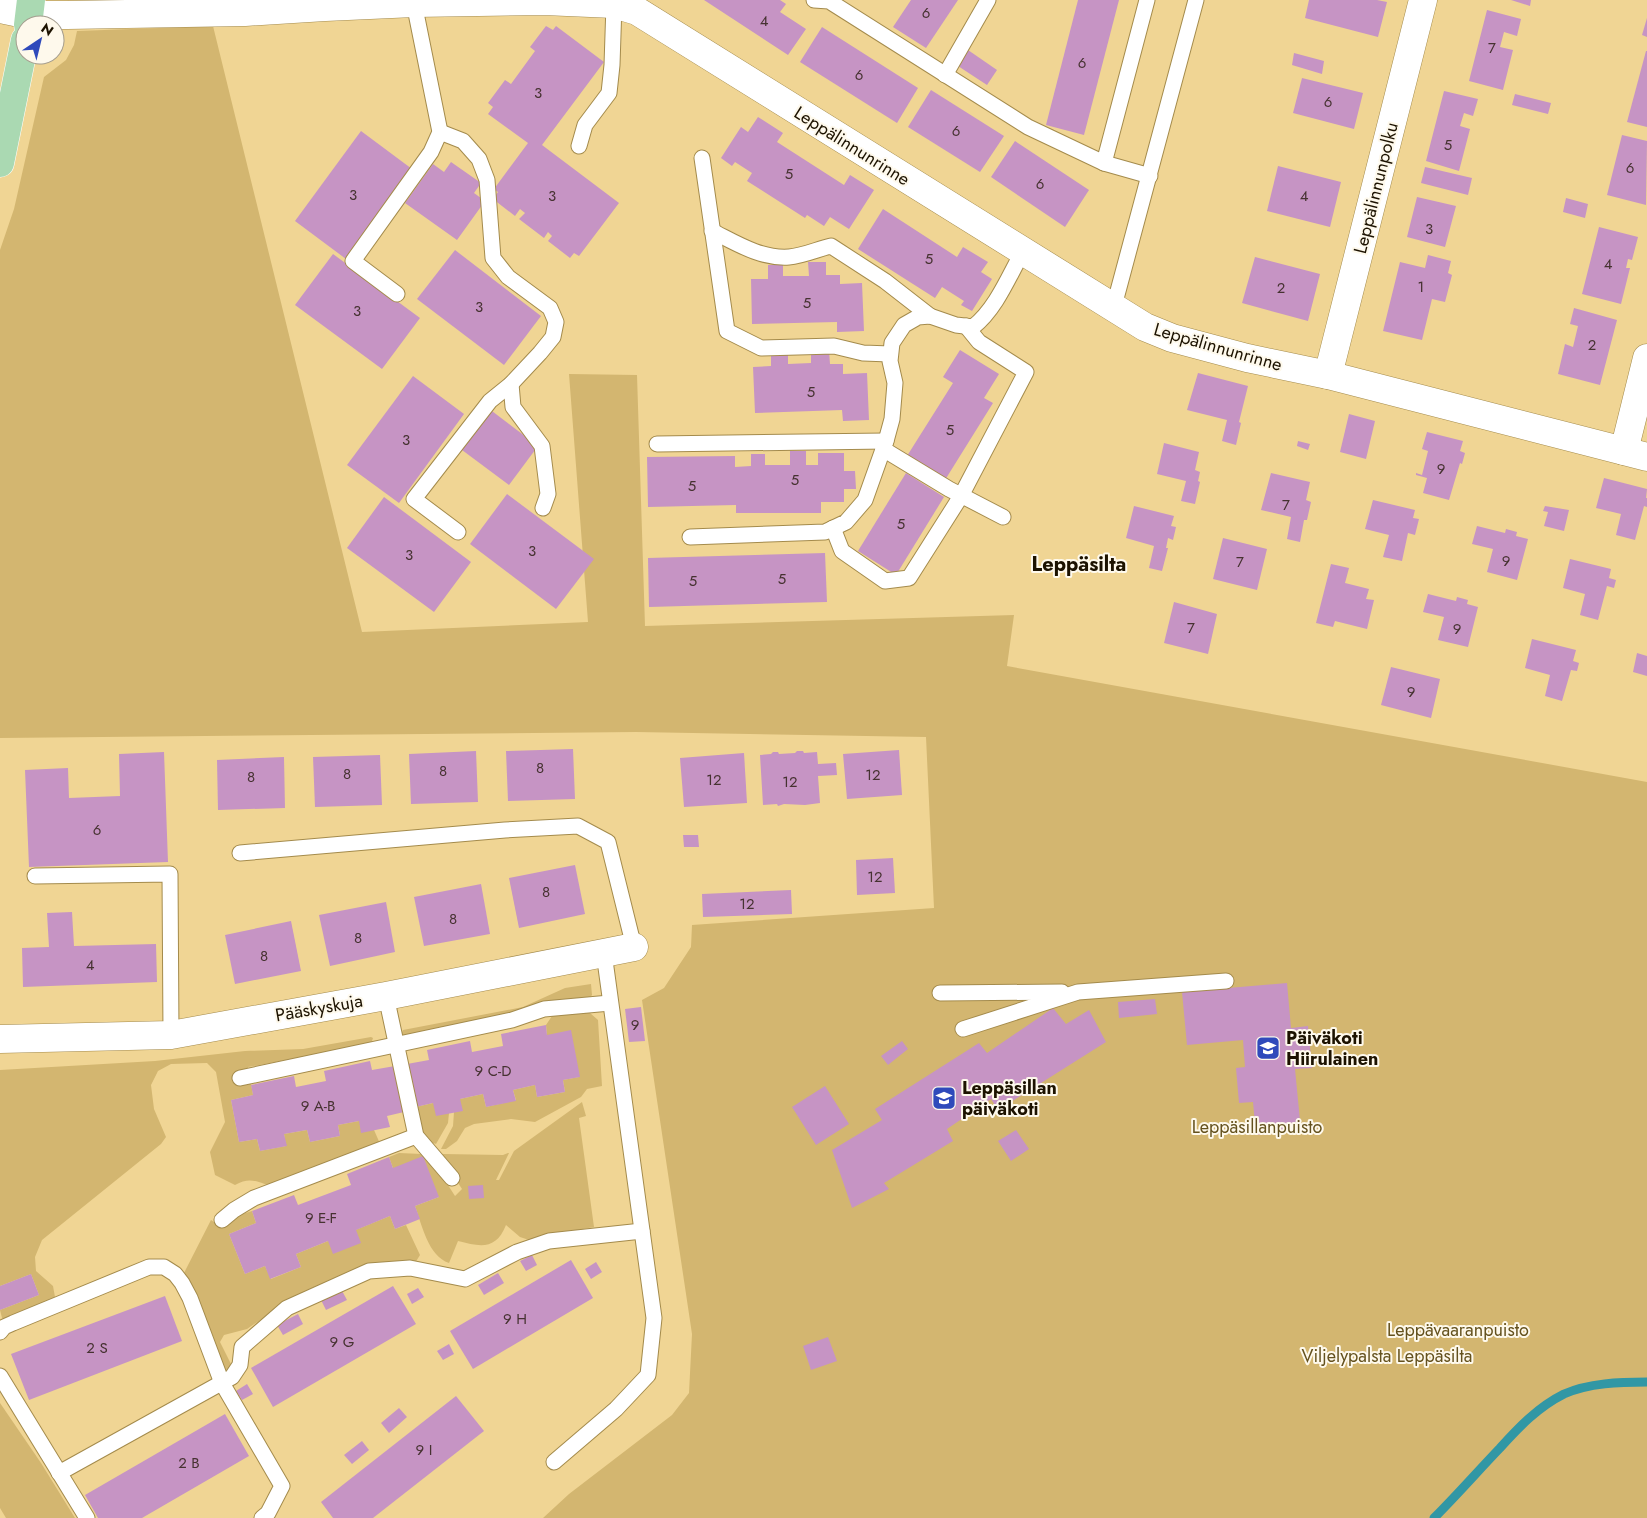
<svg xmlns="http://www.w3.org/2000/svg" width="1647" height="1518" font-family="Jost,sans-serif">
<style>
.green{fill:#d3b670}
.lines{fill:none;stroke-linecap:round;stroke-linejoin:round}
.stream{stroke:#3197a5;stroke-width:9}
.building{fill:#c694c4}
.service-casing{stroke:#a48b4c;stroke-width:17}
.minor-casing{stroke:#a48b4c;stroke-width:29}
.primary-casing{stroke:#fff;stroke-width:29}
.service{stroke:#fff;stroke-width:15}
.minor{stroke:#fff;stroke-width:28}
.primary{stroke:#aad9b2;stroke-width:28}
.labels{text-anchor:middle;stroke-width:4;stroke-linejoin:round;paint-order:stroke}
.number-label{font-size:15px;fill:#463231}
.street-label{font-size:18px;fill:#1c1200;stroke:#fef9ec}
.poi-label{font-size:18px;font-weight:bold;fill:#1c1200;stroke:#fef9ec;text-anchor:start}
.park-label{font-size:18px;fill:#64511d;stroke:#fef9ec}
.quarter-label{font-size:20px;font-weight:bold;fill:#1c1200;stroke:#fef9ec}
</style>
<rect width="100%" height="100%" fill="#f0d594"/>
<g class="green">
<polygon points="213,26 362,632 588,622 569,374 637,375 645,626 1014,615 1007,666 1647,782 1647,1518 543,1518 569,1494 672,1415 689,1393 692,1334 642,1000 664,988 691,947 692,925 934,908 926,737 636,732 0,738 0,250 14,209 44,77 66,60 74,45 77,31"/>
<polygon points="591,984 592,995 589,999 405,1038 401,1035 403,1030 523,1007 565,988"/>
<polygon points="560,1012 590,1013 598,1020 602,1086 587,1089 581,1097 535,1122 511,1119 474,1124 465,1128 457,1141 446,1149 441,1149 453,1126 454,1112 460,1099 483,1094 486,1107 516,1100 513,1090 535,1085 537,1097 565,1092 563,1080 579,1077 547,1035 546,1025 552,1016"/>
<path d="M371 1037 373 1038 371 1044 248 1067 253 1095 231 1100 239 1142 257 1139 260 1151 286 1146 284 1134 307 1130 310 1142 340 1136 338 1125 359 1121 374 1130 381 1146 276 1187C259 1184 252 1175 235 1185L215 1175 210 1152 225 1122 216 1072 207 1063 171 1064 158 1071 151 1085 154 1109 166 1137 161 1144 42 1240 35 1257 36 1271 53 1286 55 1297 43 1306 6 1321 2 1318 0 1310 39 1295 31 1274 0 1286V1070L155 1061 245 1051 303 1049Z"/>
<path d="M582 1102 586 1116 579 1118 594 1227 549 1235 529 1240 520 1237 506 1225C496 1250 481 1247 458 1241L449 1263C428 1256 422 1225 415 1206L439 1197 393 1168 389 1157 399 1153 422 1154 437 1168 455 1196 462 1189 441 1157 443 1154 503 1155 508 1153H509L496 1180H499L514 1151Z"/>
<path d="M433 1103 449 1113 448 1123 436 1144C418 1138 419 1122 416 1107Z"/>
<polygon points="252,1211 256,1223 229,1234 245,1274 265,1266 271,1279 301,1267 296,1254 390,1216 395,1229 406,1225 420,1255 415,1263 373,1265 327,1282 285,1303 247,1329 224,1335 220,1342 231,1364 225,1375 214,1345 214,1338 184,1273 211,1220 223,1228 236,1216"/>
<polygon points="0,1403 41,1463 75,1518 6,1518 0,1508"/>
</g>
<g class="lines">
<path class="stream" d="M1434 1518C1457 1495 1478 1471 1500 1448 1519 1427 1538 1407 1564 1394 1589 1383 1620 1382 1647 1382"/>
</g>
<g class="building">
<polygon points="704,0 780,0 786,4 780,12 806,29 788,55"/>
<polygon points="911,0 958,0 926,48 893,27"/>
<polygon points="1078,0 1119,0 1084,135 1046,125"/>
<polygon points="1309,0 1377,0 1387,2 1378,37 1305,18"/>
<polygon points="1511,0 1531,0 1530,6"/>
<polygon points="1487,10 1521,19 1517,36 1504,32 1500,47 1513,50 1503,90 1469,81"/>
<polygon points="1647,18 1647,37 1642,35"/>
<polygon points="546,26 553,30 556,26 604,62 542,145 619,203 579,256 574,253 570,258 548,241 552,236 548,232 544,238 519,219 525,213 520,209 515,216 493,199 498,192 494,189 528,143 488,114 493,107 488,103 505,80 511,84 535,51 530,47"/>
<polygon points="822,27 918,88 897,123 800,62"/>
<polygon points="968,50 997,70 987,85 958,66"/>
<polygon points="1646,51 1647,51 1647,127 1627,122"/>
<polygon points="1294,53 1324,61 1322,74 1292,65"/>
<polygon points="1302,78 1363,93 1354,129 1293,113"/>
<polygon points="931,90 1004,136 980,172 908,127"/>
<polygon points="1444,91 1478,99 1473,116 1464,113 1460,126 1470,129 1459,171 1426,161"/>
<polygon points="1515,94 1551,103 1548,114 1512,105"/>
<polygon points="758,117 783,133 777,142 844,185 850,175 874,190 849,229 830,217 824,226 807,215 805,218 747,181 752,173 735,162 732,166 721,158 741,127 748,132"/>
<polygon points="361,131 412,169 346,259 295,221"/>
<polygon points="1622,135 1647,141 1646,205 1607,195"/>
<polygon points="1015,141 1089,190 1065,227 991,177"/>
<polygon points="451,162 481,183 474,193 485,201 457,240 405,203 433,164 444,172"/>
<polygon points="1278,166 1341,182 1330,227 1267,211"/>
<polygon points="1425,167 1472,178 1468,195 1421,183"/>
<polygon points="1417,197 1456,206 1445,247 1407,237"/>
<polygon points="1566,198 1588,204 1585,218 1563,212"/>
<polygon points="883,209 957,257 963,247 988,262 981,272 992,279 972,311 961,305 964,301 942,287 935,298 858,249"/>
<polygon points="1599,227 1638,237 1632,260 1628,259 1626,268 1630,268 1621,304 1582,294"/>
<polygon points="455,250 541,316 504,365 417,299"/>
<polygon points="333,254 420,318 382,369 295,305"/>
<polygon points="1428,255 1451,261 1448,273 1452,275 1445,302 1432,299 1422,340 1383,331 1400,262 1425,268"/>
<polygon points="1255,257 1320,274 1308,321 1242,303"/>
<polygon points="808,262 826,262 826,275 840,275 840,284 862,283 864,331 837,332 837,322 752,324 751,279 768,279 768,265 783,265 783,276 809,276"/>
<polygon points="1574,308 1617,320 1600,385 1558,374 1565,344 1573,347 1578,326 1570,324"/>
<polygon points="829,350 830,364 843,364 843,374 867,373 869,420 843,421 842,410 755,413 753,367 771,366 771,353 788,352 788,364 811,363 811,351"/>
<polygon points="960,350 999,374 984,398 993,403 945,480 907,456 953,383 943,377"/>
<polygon points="1198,373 1248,386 1239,422 1241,423 1236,445 1222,441 1227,420 1187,410"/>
<polygon points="413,376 464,414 399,503 347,465"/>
<polygon points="488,408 538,446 509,485 458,447"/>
<polygon points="1349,414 1375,421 1366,459 1340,452"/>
<polygon points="1427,432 1463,441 1460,451 1465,453 1462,464 1460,463 1449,500 1423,493 1427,478 1416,475 1416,473 1422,475 1428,451 1422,449"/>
<polygon points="1298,441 1310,444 1308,450 1297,446"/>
<polygon points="1164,443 1199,452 1195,470 1200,472 1198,481 1200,482 1195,504 1181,501 1186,481 1157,474"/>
<polygon points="790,451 806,451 806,465 818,465 818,453 844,453 844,471 855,471 856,489 844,489 844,502 821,502 821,513 736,513 736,505 648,507 647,457 735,456 735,467 751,466 751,454 765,454 765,465 790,465"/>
<polygon points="906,473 944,497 896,575 858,551"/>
<polygon points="1271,473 1310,482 1306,500 1311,502 1307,520 1304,520 1300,542 1287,539 1291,517 1261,510"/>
<polygon points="1604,478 1647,489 1646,498 1647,498 1647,507 1644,506 1635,540 1616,535 1621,514 1596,508"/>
<polygon points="507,494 594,559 556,609 470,544"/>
<polygon points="384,497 471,562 434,612 347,548"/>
<polygon points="1373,500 1415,510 1413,518 1419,519 1415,535 1408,533 1402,561 1383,557 1389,535 1365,529"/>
<polygon points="1134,506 1174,516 1171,526 1176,527 1173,540 1168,538 1166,548 1168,548 1162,571 1149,568 1154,546 1126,538"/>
<polygon points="1545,506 1569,510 1564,531 1544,526 1548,512 1543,511"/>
<polygon points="1477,526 1505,533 1506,529 1517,532 1516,536 1528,539 1517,580 1487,572 1493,549 1472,544"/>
<polygon points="1223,538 1267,549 1257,590 1213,579"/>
<polygon points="825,553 827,602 649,607 648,558"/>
<polygon points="1570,559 1611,569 1609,578 1616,580 1614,588 1607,586 1598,620 1580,615 1585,594 1563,588"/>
<polygon points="1331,564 1349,568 1345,583 1369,589 1366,599 1374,600 1367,629 1335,621 1333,627 1316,623"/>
<polygon points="1428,594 1456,601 1457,597 1468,600 1467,604 1478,607 1468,647 1438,640 1444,617 1423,612"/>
<polygon points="1174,602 1217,614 1208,654 1164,643"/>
<polygon points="1532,639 1576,650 1573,661 1579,663 1577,671 1571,670 1562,701 1545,696 1550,675 1525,668"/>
<polygon points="1637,653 1647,656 1647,676 1633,672"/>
<polygon points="1391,667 1440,679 1431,718 1381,705"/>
<polygon points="573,749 575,799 508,801 506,751"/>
<polygon points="899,750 902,795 847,799 843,754"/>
<polygon points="476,751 478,802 411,804 409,754"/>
<polygon points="797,751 803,751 804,753 817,752 818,764 836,763 837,775 818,776 820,803 805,805 784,804 778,806 777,804 763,805 760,755 771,754 773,752 778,752 779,754 795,753"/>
<polygon points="164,752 168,862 29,867 25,770 68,768 69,798 120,796 119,754"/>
<polygon points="744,753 747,803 684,807 680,758"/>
<polygon points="380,755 382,805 315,807 313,757"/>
<polygon points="284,757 285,808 218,810 217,760"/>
<polygon points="683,835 698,835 699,847 684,847"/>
<polygon points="893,858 895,893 857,895 856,860"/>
<polygon points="575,865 585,914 519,928 509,878"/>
<polygon points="481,884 490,934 424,946 414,897"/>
<polygon points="791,890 792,914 703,917 702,894"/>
<polygon points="386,902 395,952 330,966 319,915"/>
<polygon points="72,912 74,946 156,944 157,982 23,987 22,948 49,947 47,913"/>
<polygon points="291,921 301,971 235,984 225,935"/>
<polygon points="1287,983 1291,1028 1308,1026 1312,1068 1295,1069 1301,1131 1256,1135 1253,1102 1239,1103 1236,1068 1245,1067 1243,1040 1187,1045 1182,992"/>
<polygon points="1155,999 1157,1014 1119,1018 1118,1002"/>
<polygon points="641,1007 645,1041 629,1042 625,1009"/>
<polygon points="1053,1008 1066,1024 1089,1010 1106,1042 998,1110 991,1099 947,1129 953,1141 884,1183 889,1189 852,1208 832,1150 882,1120 875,1109 979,1043 987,1053"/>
<polygon points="546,1025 547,1035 571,1030 580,1077 563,1080 565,1092 537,1097 535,1085 513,1090 516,1101 486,1107 483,1094 460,1099 463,1111 436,1116 433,1103 416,1107 407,1064 429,1060 427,1050 470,1041 472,1052 503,1046 501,1034"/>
<polygon points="902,1041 908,1049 888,1065 881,1056"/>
<polygon points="370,1061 372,1070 395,1066 404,1112 387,1116 390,1127 361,1133 359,1121 338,1125 340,1136 310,1142 307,1130 284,1134 287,1146 260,1151 257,1139 239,1142 231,1100 253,1095 251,1085 294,1076 296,1087 326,1081 324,1071"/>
<polygon points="825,1086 849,1124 816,1145 792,1107"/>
<polygon points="1016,1130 1029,1149 1011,1161 998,1141"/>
<polygon points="423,1156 439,1197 415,1206 420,1219 395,1229 390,1216 356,1230 361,1243 333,1254 328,1241 296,1254 301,1267 270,1279 265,1266 245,1274 229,1234 256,1223 252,1211 294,1195 298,1205 351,1185 347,1174 389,1157 393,1168"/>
<polygon points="483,1185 484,1198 469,1199 468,1186"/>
<polygon points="532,1255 537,1265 526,1271 520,1261"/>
<polygon points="571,1260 593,1298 473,1369 450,1331"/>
<polygon points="596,1262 602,1272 591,1279 585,1269"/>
<polygon points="498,1273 504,1283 484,1295 478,1285"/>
<polygon points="31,1274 39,1295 0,1310 0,1286"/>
<polygon points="393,1286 416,1324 273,1407 251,1368"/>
<polygon points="418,1288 424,1297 412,1304 407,1294"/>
<polygon points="341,1289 347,1300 326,1310 321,1300"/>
<polygon points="165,1296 182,1341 29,1400 11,1354"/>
<polygon points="298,1314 303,1324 283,1335 277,1325"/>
<polygon points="828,1337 837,1361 811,1370 803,1346"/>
<polygon points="449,1344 454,1354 443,1360 437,1351"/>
<polygon points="247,1384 253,1394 242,1400 236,1391"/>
<polygon points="456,1396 484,1431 373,1518 333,1518 321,1502"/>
<polygon points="399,1408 407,1417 389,1433 381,1423"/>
<polygon points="225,1414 249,1456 142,1518 98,1518 85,1495"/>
<polygon points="362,1441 369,1450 352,1464 344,1455"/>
</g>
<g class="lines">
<g class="service-casing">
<g id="service">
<polyline points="814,0 829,1 1028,127 1104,163 1147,0"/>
<polyline points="945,75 988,0"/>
<polyline points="440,132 463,141 479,159 487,180 493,258 508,277 550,308 556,322 553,337 540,353 511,384 490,401 414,499 458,532"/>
<polyline points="579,146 585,125 609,93 612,65 614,4"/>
<polyline points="702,158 727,331 761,348 834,346 863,353 890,354"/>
<polyline points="1104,163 1150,176"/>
<path d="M712 231C736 243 761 259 789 257 803 256 818 249 831 246L885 281 930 316"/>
<polyline points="397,294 353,261 431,152 440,132 414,3"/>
<polyline points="1114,306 1196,0"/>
<polyline points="511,384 513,407 542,446 548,494 543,508"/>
<polyline points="657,444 886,441"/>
<polyline points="883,449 949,489 1003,517"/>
<polyline points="833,528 842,551 885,581 909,578 961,496 1026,372 979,342 966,326"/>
<path d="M690 537 825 532 846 522 865 500 886 441 892 419 895 383 890 361 892 343 904 325 918 317 930 316 956 325 973 327C996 309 1009 276 1023 251"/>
<polyline points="240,853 505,830 578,826 608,842 634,947"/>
<polyline points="35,876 170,874 171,1035"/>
<polyline points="940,993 1062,992"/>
<polyline points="386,996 416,1136 452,1178"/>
<polyline points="963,1029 1078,992 1226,981"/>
<polyline points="240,1078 512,1020 544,1009 610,1003"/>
<polyline points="222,1220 234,1210 254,1198 416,1136"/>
<polyline points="0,1332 4,1327 13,1323 149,1267 164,1267 175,1274 182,1283 190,1298 222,1383 282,1486 268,1513 262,1518"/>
<polyline points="0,1376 87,1518"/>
<polyline points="554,1462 616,1409 648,1375 654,1318 604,953"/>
<polyline points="59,1473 232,1377 240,1365 242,1347 287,1308 369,1271 410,1268 465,1279 517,1252 549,1241 642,1231"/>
</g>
</g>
<g class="minor-casing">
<g id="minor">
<polyline points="0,9 29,15 67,15 245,12 325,7 414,3 544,1 614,4 637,11 1145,327 1172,338 1247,358 1328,375 1647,457"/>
<polyline points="1328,375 1423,0"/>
<polyline points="1624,451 1647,358"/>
<polyline points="0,1039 171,1035 386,996 634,947"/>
</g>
</g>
<g class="primary-casing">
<g id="primary">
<polyline points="28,25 31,0"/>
<polyline points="0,163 25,40"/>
</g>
</g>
<use href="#service" class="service"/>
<use href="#minor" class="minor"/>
<use href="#primary" class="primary"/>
</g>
<defs>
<g id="school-square" transform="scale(1.25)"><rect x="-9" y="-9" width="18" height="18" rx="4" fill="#2f4abb" stroke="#fef9ec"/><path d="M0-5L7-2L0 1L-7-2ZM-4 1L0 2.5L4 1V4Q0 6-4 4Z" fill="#fff"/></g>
</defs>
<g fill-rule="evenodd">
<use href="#school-square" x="1268" y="1048"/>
<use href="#school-square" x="944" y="1098"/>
</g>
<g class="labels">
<g class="number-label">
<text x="926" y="18">6</text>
<text x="764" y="26">4</text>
<text x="1492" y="53">7</text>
<text x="1082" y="68">6</text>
<text x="859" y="80">6</text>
<text x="538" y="98">3</text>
<text x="1328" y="107">6</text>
<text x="956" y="136">6</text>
<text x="1448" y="150">5</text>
<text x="1630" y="173">6</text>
<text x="789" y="179">5</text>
<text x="1040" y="189">6</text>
<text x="353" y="200">3</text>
<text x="552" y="201">3</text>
<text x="1304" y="201">4</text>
<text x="1429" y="234">3</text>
<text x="929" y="264">5</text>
<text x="1608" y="269">4</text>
<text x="1421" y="292">1</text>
<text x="1281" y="293">2</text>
<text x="807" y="308">5</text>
<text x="479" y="312">3</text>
<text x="357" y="316">3</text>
<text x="1592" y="350">2</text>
<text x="811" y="397">5</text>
<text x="950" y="435">5</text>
<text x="406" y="445">3</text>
<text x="1441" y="474">9</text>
<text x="795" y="485">5</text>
<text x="692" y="491">5</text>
<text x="1286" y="510">7</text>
<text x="901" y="529">5</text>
<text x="532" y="556">3</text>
<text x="409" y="560">3</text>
<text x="1506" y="566">9</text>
<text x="1240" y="567">7</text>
<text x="782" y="584">5</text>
<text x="693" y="586">5</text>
<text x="1191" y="633">7</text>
<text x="1457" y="634">9</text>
<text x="1411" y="697">9</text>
<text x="540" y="773">8</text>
<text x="443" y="776">8</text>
<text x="347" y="779">8</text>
<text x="873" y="780">12</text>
<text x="251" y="782">8</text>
<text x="714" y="785">12</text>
<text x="790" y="787">12</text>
<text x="97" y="835">6</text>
<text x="875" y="882">12</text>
<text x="546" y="897">8</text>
<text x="747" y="909">12</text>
<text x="453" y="924">8</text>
<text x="358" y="943">8</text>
<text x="264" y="961">8</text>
<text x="90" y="970">4</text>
<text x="635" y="1030">9</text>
<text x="493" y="1076">9 C-D</text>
<text x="318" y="1111">9 A-B</text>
<text x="321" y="1223">9 E-F</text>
<text x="515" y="1324">9 H</text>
<text x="342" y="1347">9 G</text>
<text x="97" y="1353">2 S</text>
<text x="424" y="1455">9 I</text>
<text x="189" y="1468">2 B</text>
</g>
<g class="street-label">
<text transform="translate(852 146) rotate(32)" y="6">Leppälinnunrinne</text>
<text transform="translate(1376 188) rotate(-76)" y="6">Leppälinnunpolku</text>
<text transform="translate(1218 347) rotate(16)" y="6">Leppälinnunrinne</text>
<text transform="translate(319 1008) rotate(-10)" y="6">Pääskyskuja</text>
</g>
<g class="poi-label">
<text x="1286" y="1044">Päiväkoti<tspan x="1286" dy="21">Hiirulainen</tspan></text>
<text x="962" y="1094">Leppäsillan<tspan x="962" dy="21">päiväkoti</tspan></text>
</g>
<g class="park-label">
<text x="1257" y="1133">Leppäsillanpuisto</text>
<text x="1458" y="1336">Leppävaaranpuisto</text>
<text x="1387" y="1362">Viljelypalsta Leppäsilta</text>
</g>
<g class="quarter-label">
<text x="1079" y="571">Leppäsilta</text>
</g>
</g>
<g transform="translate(40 40) rotate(35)"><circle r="24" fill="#fef9ec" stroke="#a49d8e"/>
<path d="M0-4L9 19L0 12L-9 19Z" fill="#2f4abb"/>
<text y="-8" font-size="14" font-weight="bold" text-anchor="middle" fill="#1c1200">N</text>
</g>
</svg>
